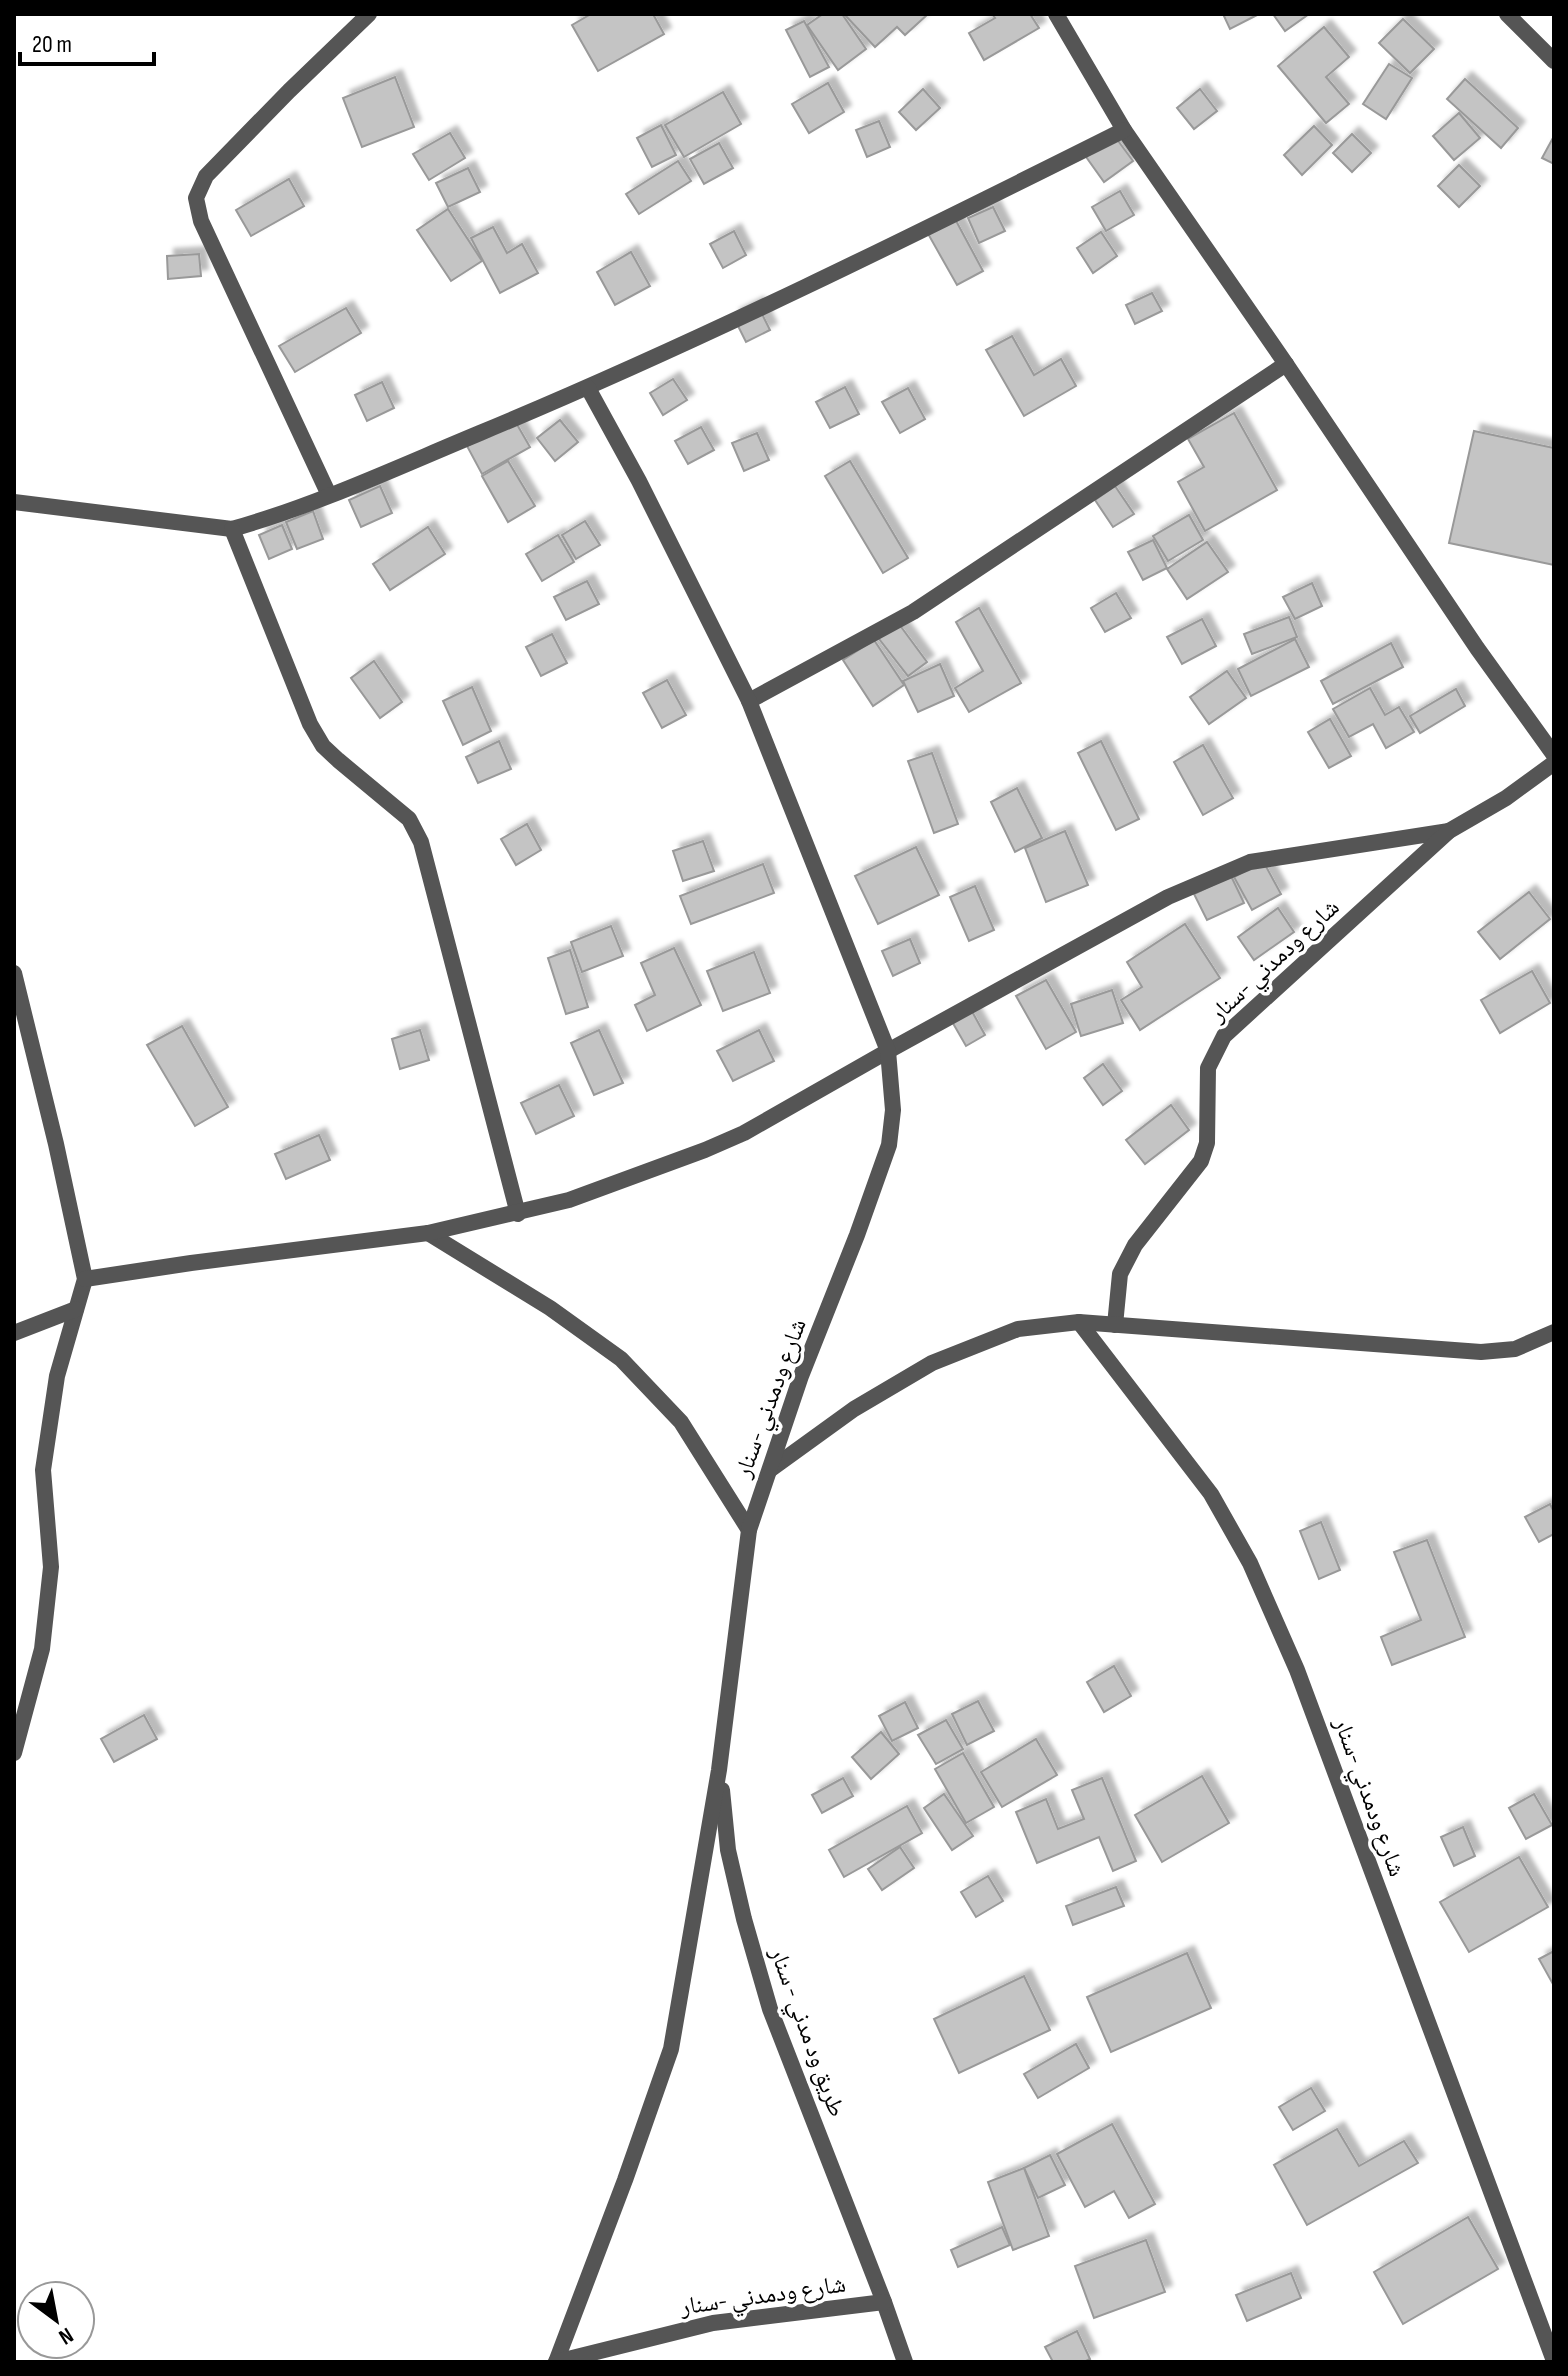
<svg xmlns="http://www.w3.org/2000/svg" width="1568" height="2376" font-family="'Sofia Sans Condensed','Noto Naskh Arabic',sans-serif">
<style>
.building{fill:#c4c4c4;stroke:#999;stroke-width:2;filter:url(#shadow)}
.lines{fill:none;stroke-linecap:round;stroke-linejoin:round}
.minor{stroke:#555;stroke-width:16}
.labels{text-anchor:middle;stroke-width:7;stroke-linejoin:round;paint-order:stroke}
.street-label{font-size:24px;fill:#000;stroke:#fff}
</style>
<defs>
<filter id="shadow"><feDropShadow dx="7" dy="-7" stdDeviation="2" flood-color="#0004"/></filter>
</defs>
<rect width="100%" height="100%" fill="#fff"/>
<g class="building">
<polygon points="591,14 653,14 664,34 598,71 572,25"/>
<polygon points="823,14 842,14 866,49 838,70 807,25"/>
<polygon points="844,14 928,14 905,35 897,27 875,47"/>
<polygon points="992,14 1030,14 1039,28 984,60 969,33 995,18"/>
<polygon points="1223,14 1259,14 1230,29"/>
<polygon points="1273,14 1309,14 1285,31"/>
<polygon points="1403,19 1434,49 1410,73 1379,43"/>
<polygon points="804,21 829,67 810,77 786,30"/>
<polygon points="1324,27 1349,57 1326,77 1349,104 1326,123 1278,66"/>
<polygon points="1389,64 1412,78 1386,119 1363,104"/>
<polygon points="395,77 414,127 362,147 343,98"/>
<polygon points="1465,79 1518,128 1501,148 1447,99"/>
<polygon points="828,83 844,112 809,133 792,104"/>
<polygon points="923,89 940,108 916,130 899,112"/>
<polygon points="1200,89 1217,111 1194,129 1177,108"/>
<polygon points="723,92 741,124 684,157 665,125"/>
<polygon points="1459,113 1480,138 1454,160 1433,136"/>
<polygon points="879,121 890,147 867,157 856,130"/>
<polygon points="661,125 676,155 652,167 637,138"/>
<polygon points="1314,126 1332,145 1302,175 1284,155"/>
<polygon points="450,133 465,158 429,180 413,154"/>
<polygon points="1113,134 1133,161 1104,182 1084,154"/>
<polygon points="1352,134 1371,153 1352,172 1333,153"/>
<polygon points="1554,136 1554,164 1542,158"/>
<polygon points="719,143 733,168 704,184 690,159"/>
<polygon points="678,161 691,181 639,214 626,194"/>
<polygon points="1459,165 1480,186 1459,207 1438,186"/>
<polygon points="468,168 480,192 448,207 436,183"/>
<polygon points="289,179 304,206 251,236 236,210"/>
<polygon points="1120,191 1134,215 1106,231 1092,207"/>
<polygon points="993,207 1005,231 979,243 968,218"/>
<polygon points="448,209 482,261 451,281 417,230"/>
<polygon points="954,217 983,271 957,285 927,232"/>
<polygon points="493,227 507,253 522,244 538,273 500,293 471,238"/>
<polygon points="734,231 746,255 723,268 710,244"/>
<polygon points="1101,232 1117,256 1093,273 1077,248"/>
<polygon points="631,252 650,286 615,305 597,272"/>
<polygon points="199,254 201,276 168,279 167,256"/>
<polygon points="1152,293 1162,311 1135,324 1126,305"/>
<polygon points="757,304 770,330 746,342 733,316"/>
<polygon points="346,308 361,333 295,372 279,346"/>
<polygon points="1012,336 1034,375 1061,359 1076,386 1024,416 986,350"/>
<polygon points="673,379 687,400 663,415 650,393"/>
<polygon points="382,382 394,408 367,421 355,395"/>
<polygon points="845,387 859,414 830,428 816,402"/>
<polygon points="908,388 925,419 900,433 882,402"/>
<polygon points="1234,413 1277,490 1205,531 1178,482 1204,467 1188,439"/>
<polygon points="560,420 578,442 555,461 537,438"/>
<polygon points="515,421 530,447 482,474 467,446"/>
<polygon points="701,427 714,450 688,464 675,441"/>
<polygon points="1474,431 1554,448 1554,565 1449,543"/>
<polygon points="757,433 769,460 744,471 732,443"/>
<polygon points="508,461 535,506 508,522 482,476"/>
<polygon points="850,461 908,558 883,573 825,476"/>
<polygon points="380,486 392,513 361,527 349,500"/>
<polygon points="1115,486 1134,514 1113,527 1095,500"/>
<polygon points="313,511 323,539 297,549 286,522"/>
<polygon points="1189,515 1203,540 1168,561 1153,536"/>
<polygon points="585,521 600,545 576,559 562,535"/>
<polygon points="282,525 292,549 269,559 259,535"/>
<polygon points="428,527 445,554 390,590 373,564"/>
<polygon points="558,535 574,562 542,581 526,554"/>
<polygon points="1153,540 1167,568 1143,580 1128,552"/>
<polygon points="1207,542 1228,572 1187,599 1167,569"/>
<polygon points="587,581 599,604 566,620 554,597"/>
<polygon points="1312,583 1322,606 1295,619 1283,597"/>
<polygon points="1116,593 1131,618 1105,632 1091,608"/>
<polygon points="979,608 1021,683 969,712 955,688 983,671 956,622"/>
<polygon points="1289,617 1297,637 1252,654 1244,634"/>
<polygon points="1202,619 1216,646 1182,664 1167,637"/>
<polygon points="896,620 927,662 908,676 876,635"/>
<polygon points="552,634 567,663 541,676 526,647"/>
<polygon points="1295,639 1309,667 1251,696 1238,669"/>
<polygon points="874,640 904,685 873,706 843,660"/>
<polygon points="1391,643 1403,667 1333,704 1321,681"/>
<polygon points="374,661 402,702 380,718 351,678"/>
<polygon points="940,664 954,696 918,712 903,681"/>
<polygon points="1227,671 1246,698 1209,724 1190,697"/>
<polygon points="667,680 686,715 662,728 643,693"/>
<polygon points="472,687 491,731 463,745 443,701"/>
<polygon points="1370,688 1385,715 1399,707 1414,732 1386,748 1373,724 1349,737 1333,709"/>
<polygon points="1456,689 1465,706 1420,733 1410,716"/>
<polygon points="1330,719 1351,756 1329,768 1308,732"/>
<polygon points="499,741 511,769 478,783 466,757"/>
<polygon points="1101,741 1139,819 1116,830 1078,753"/>
<polygon points="1203,745 1233,798 1203,815 1174,762"/>
<polygon points="932,753 958,824 934,833 908,761"/>
<polygon points="1017,788 1042,838 1015,852 991,802"/>
<polygon points="527,824 541,850 516,865 501,839"/>
<polygon points="1065,831 1088,885 1046,902 1025,848"/>
<polygon points="703,841 714,871 683,881 673,851"/>
<polygon points="916,847 939,895 878,924 855,876"/>
<polygon points="1263,861 1281,894 1252,910 1234,877"/>
<polygon points="763,864 774,893 691,924 680,896"/>
<polygon points="1231,876 1244,903 1207,920 1194,894"/>
<polygon points="975,886 994,930 969,941 950,897"/>
<polygon points="1529,892 1550,919 1500,959 1478,932"/>
<polygon points="1278,908 1294,932 1254,960 1238,937"/>
<polygon points="1185,924 1220,978 1140,1030 1121,1000 1142,987 1127,962"/>
<polygon points="611,926 623,956 582,972 571,942"/>
<polygon points="910,939 920,963 893,976 882,951"/>
<polygon points="674,948 701,1005 647,1031 635,1005 655,995 641,963"/>
<polygon points="570,950 588,1007 566,1014 548,958"/>
<polygon points="754,952 770,993 723,1011 707,971"/>
<polygon points="1532,971 1550,1003 1500,1033 1481,1000"/>
<polygon points="1046,980 1076,1032 1046,1049 1016,996"/>
<polygon points="1112,990 1123,1023 1081,1036 1071,1004"/>
<polygon points="969,1006 985,1035 966,1046 950,1018"/>
<polygon points="182,1026 228,1107 195,1126 147,1045"/>
<polygon points="420,1030 429,1060 400,1069 392,1039"/>
<polygon points="599,1030 623,1083 594,1095 571,1043"/>
<polygon points="759,1030 774,1061 733,1081 717,1051"/>
<polygon points="1103,1064 1122,1091 1103,1105 1084,1078"/>
<polygon points="559,1085 574,1116 536,1134 521,1103"/>
<polygon points="1171,1105 1189,1130 1145,1164 1126,1140"/>
<polygon points="319,1135 330,1160 286,1179 275,1154"/>
<polygon points="1550,1504 1554,1512 1554,1534 1539,1542 1525,1517"/>
<polygon points="1321,1522 1340,1570 1319,1579 1300,1531"/>
<polygon points="1427,1540 1465,1637 1392,1665 1381,1637 1421,1620 1394,1552"/>
<polygon points="1114,1666 1131,1696 1104,1712 1087,1682"/>
<polygon points="978,1701 994,1731 967,1745 952,1714"/>
<polygon points="905,1702 918,1728 892,1741 879,1716"/>
<polygon points="144,1715 157,1739 114,1762 101,1739"/>
<polygon points="946,1720 963,1749 936,1764 918,1735"/>
<polygon points="881,1732 899,1754 871,1779 852,1757"/>
<polygon points="1036,1739 1057,1775 1002,1807 981,1772"/>
<polygon points="963,1753 994,1807 966,1823 935,1769"/>
<polygon points="1202,1776 1229,1823 1162,1862 1135,1815"/>
<polygon points="843,1778 853,1796 822,1813 812,1795"/>
<polygon points="1102,1778 1136,1861 1113,1871 1099,1837 1037,1863 1016,1812 1046,1799 1058,1829 1084,1819 1072,1790"/>
<polygon points="944,1794 973,1836 952,1850 924,1808"/>
<polygon points="1534,1794 1552,1825 1526,1839 1509,1808"/>
<polygon points="907,1806 922,1833 844,1877 829,1850"/>
<polygon points="1463,1827 1475,1856 1454,1866 1441,1837"/>
<polygon points="900,1847 914,1868 882,1890 868,1869"/>
<polygon points="1519,1857 1548,1907 1469,1952 1440,1902"/>
<polygon points="988,1876 1003,1901 976,1917 961,1892"/>
<polygon points="1116,1887 1124,1906 1073,1925 1066,1906"/>
<polygon points="1554,1951 1554,1986 1539,1959"/>
<polygon points="1187,1953 1211,2008 1111,2052 1087,1997"/>
<polygon points="1024,1976 1050,2030 959,2073 934,2019"/>
<polygon points="1076,2044 1089,2068 1038,2098 1024,2074"/>
<polygon points="1311,2088 1325,2111 1293,2130 1279,2107"/>
<polygon points="1112,2124 1155,2204 1129,2218 1114,2191 1085,2207 1057,2154"/>
<polygon points="1337,2129 1359,2166 1404,2141 1418,2163 1307,2225 1274,2165"/>
<polygon points="1050,2155 1065,2185 1038,2198 1024,2168"/>
<polygon points="1024,2168 1049,2236 1013,2250 988,2182"/>
<polygon points="1468,2217 1498,2269 1403,2324 1374,2272"/>
<polygon points="1002,2227 1010,2245 958,2267 951,2250"/>
<polygon points="1146,2240 1165,2292 1094,2318 1075,2266"/>
<polygon points="1291,2273 1301,2298 1247,2321 1236,2295"/>
<polygon points="1077,2331 1090,2359 1084,2362 1053,2362 1045,2347"/>
</g>
<g class="lines">
<g class="minor">
<polyline points="1056,14 1124,130 1286,364 1477,648 1554,755"/>
<polyline points="1507,14 1554,61"/>
<polyline points="329,495 201,221 196,198 206,176 289,91 369,14"/>
<path d="M14 502 232 529C317 505 398 467 480 433 699 342 912 236 1124 130"/>
<polyline points="232,529 310,724 323,746 338,760 409,819 421,842 518,1214"/>
<polyline points="749,701 913,612 1286,364"/>
<polyline points="14,973 56,1144 85,1279 57,1376 43,1470 51,1567 42,1649 14,1753"/>
<polyline points="428,1233 550,1308 621,1359 681,1422 749,1530"/>
<polyline points="85,1279 191,1263 428,1233 569,1200 705,1150 744,1133 888,1051 1168,897 1250,862 1449,831"/>
<polyline points="1079,1322 1211,1494 1250,1563 1297,1670 1554,2361"/>
<polyline points="1115,1325 1120,1274 1135,1245 1201,1161 1207,1143 1208,1068 1224,1036 1449,831 1506,798 1554,763"/>
<polyline points="14,1333 76,1309"/>
<polyline points="771,1469 854,1409 932,1363 1018,1329 1079,1322 1481,1352 1515,1349 1554,1332"/>
<polyline points="722,1790 728,1850 744,1919 770,2009 884,2302 905,2362"/>
<polyline points="556,2362 625,2180 671,2049 719,1770 749,1530 801,1376 857,1235 889,1145 893,1110 888,1051 749,701 639,481 588,388"/>
<polyline points="556,2362 713,2323 884,2302"/>
</g>
</g>
<g class="labels">
<g class="street-label">
<text transform="translate(1274 960) rotate(-43)" y="8">شارع ودمدني -سنار</text>
<text transform="translate(770 1398) rotate(-70)" y="8">شارع ودمدني -سنار</text>
<text transform="translate(1370 1797) rotate(70)" y="8">شارع ودمدني -سنار</text>
<text transform="translate(808 2032) rotate(70)" y="8">طريق ود مدني - سنار</text>
<text transform="translate(763 2295) rotate(-8)" y="8">شارع ودمدني -سنار</text>
</g>
</g>
<rect width="1568" height="2376" fill="none" stroke="#000000" stroke-width="32"/>
<g transform="translate(56 2320) rotate(148)"><circle r="38" fill="#ffffff" stroke="#999999" stroke-width="2"/>
<path d="M0-6L14 30L0 20L-14 30Z" fill="#000000"/>
<text y="-12" font-size="22" font-weight="bold" text-anchor="middle" fill="#000000">N</text>
</g>
<path d="M20 52v12h134v-12" fill="none" stroke="#000000" stroke-width="4"/>
<text x="32" y="52" font-size="24" fill="#000000" stroke="#ffffff" stroke-width="6" paint-order="stroke">20 m</text>
</svg>
